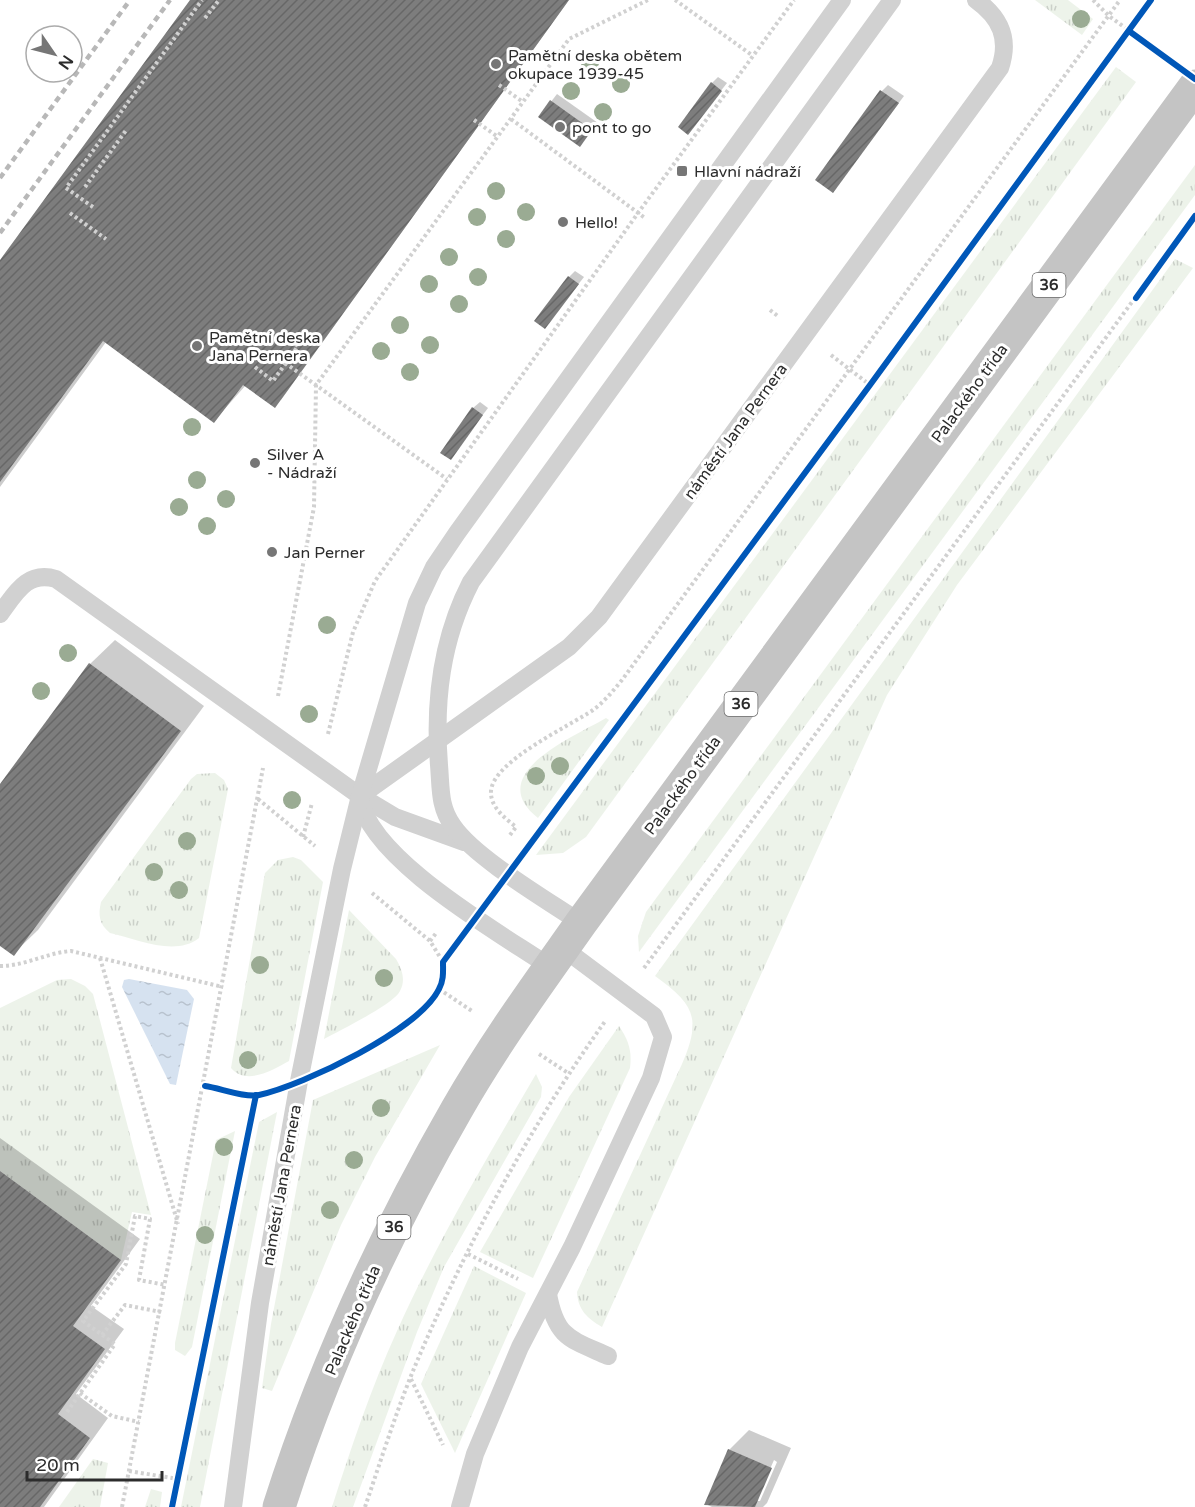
<svg xmlns="http://www.w3.org/2000/svg" width="1195" height="1507" font-family="'Varela Round',sans-serif">
<style>
.grass{fill:url(#grass-tufts)}
.water{fill:url(#water-ripples)}
.shadow{fill:#0003;fill-rule:evenodd}
.building{fill:url(#building-hatch)}
.lines{fill:none;stroke-linecap:round;stroke-linejoin:round}
.path{stroke:#d1d1d1;stroke-width:4;stroke-dasharray:3 3;stroke-linecap:butt}
.service{stroke:#d1d1d1;stroke-width:18}
.primary{stroke:#c4c4c4;stroke-width:33}
.rail{stroke:#b8b8b8;stroke-width:4.5;stroke-dasharray:6 4.5;stroke-linecap:butt}
.cycleway-casing{stroke:#fff;stroke-width:10}
.cycleway{stroke:#0057b8;stroke-width:6}
.tree{fill:#9aab93}
.poi-dot{fill:#767676;stroke:#fff;stroke-width:2}
.labels{text-anchor:middle;stroke-width:6;stroke-linejoin:round;paint-order:stroke}
.shield{fill:#fff;stroke:#6b6b6b;stroke-width:1.5}
.shield-label{font-size:15px;font-weight:bold;fill:#2c2c2c}
.poi-label{font-size:16px;fill:#2c2c2c;stroke:#fff;text-anchor:start}
.street-label{font-size:16px;fill:#2c2c2c;stroke:#fff}
</style>
<defs>
<pattern id="grass-tufts" width="24" height="20" patternUnits="userSpaceOnUse" patternTransform="scale(1.5)"><rect width="24" height="20" fill="#edf3ea"/><path d="M3 7l-1-3M5 7V3M7 7l1-3M15 17l-1-3M17 17v-4M19 17l1-3" fill="none" stroke="#cbd0c9"/></pattern>
<pattern id="water-ripples" width="26" height="14" patternUnits="userSpaceOnUse" patternTransform="scale(1.5)"><rect width="26" height="14" fill="#d6e2f0"/><path d="M2 4q2-2 4 0t4 0M15 11q2-2 4 0t4 0" fill="none" stroke="#b8c2ce"/></pattern>
<pattern id="building-hatch" width="6" height="6" patternUnits="userSpaceOnUse" patternTransform="scale(1.5)"><rect width="6" height="6" fill="#7d7d7d"/><path d="M-1 1l2-2M0 6l6-6M5 7l2-2" fill="none" stroke="#676767"/></pattern>
</defs>
<rect width="100%" height="100%" fill="#fff"/>
<g class="grass">
<polygon points="1035,0 1068,0 1093,19 1082,35"/>
<polygon points="1116,67 1136,82 586,837 563,853 536,855"/>
<polygon points="1195,165 1195,195 639,952 638,936 646,912"/>
<path d="M1175 259 1193 268 957 585 887 695 602 1327C587 1318 578 1310 577 1292L682 1064C702 1018 694 1004 655 976Z"/>
<path d="M606 718 609 720 538 818C482 774 574 737 606 718Z"/>
<path d="M215 773 224 780 228 789 199 938C175 957 137 939 110 933 99 924 98 915 101 902L191 779 197 774Z"/>
<path d="M293 857 301 860 323 882 289 1061C273 1070 246 1086 231 1068L265 873 278 860Z"/>
<path d="M349 910 396 959C402 969 406 980 400 991 394 1004 339 1031 324 1039Z"/>
<polygon points="71,979 85,986 93,994 151,1215 132,1212 121,1260 0,1171 0,1008 57,980"/>
<path d="M619 1026C629 1041 632 1051 630 1068L533 1278 480 1252 569 1097Z"/>
<polygon points="440,1045 375,1157 341,1225 272,1391 262,1388 271,1324 313,1100"/>
<path d="M536 1074 542 1087 541 1097 444 1267 417 1332 353 1507H332C351 1448 371 1388 397 1331 437 1242 487 1158 536 1074Z"/>
<polygon points="277,1112 200,1507 181,1507 259,1122"/>
<polygon points="235,1131 192,1347 185,1356 175,1350 175,1343 216,1140"/>
<polygon points="474,1266 526,1293 455,1453 421,1384"/>
<polygon points="93,1459 108,1463 100,1507 59,1507"/>
<polygon points="151,1489 162,1492 160,1507 145,1507"/>
</g>
<polygon class="water" points="129,979 187,990 194,999 176,1085 170,1084 122,987 124,980"/>
<g class="shadow">
<polygon points="192,0 569,0 281,400 246,385 214,421 106,342 0,487 0,262"/>
<polygon points="718,77 727,83 688,133 712,83"/>
<polygon points="888,85 904,96 833,191 882,91"/>
<polygon points="557,94 598,123 580,145 540,116"/>
<polygon points="575,271 584,277 545,327 569,277"/>
<polygon points="480,402 488,408 450,458 473,408"/>
<polygon points="115,640 204,706 38,930 13,954 0,944 0,786 90,664"/>
<polygon points="0,1138 140,1239 91,1306 124,1329 76,1394 108,1418 44,1507 0,1507"/>
<path d="M749 1430 791 1448 767 1503 763 1507H712L706 1504 729 1450ZM774 1460 777 1462 760 1501H756Z"/>
</g>
<g class="building">
<polygon points="190,0 569,0 275,408 243,385 214,423 103,341 0,482 0,260"/>
<polygon points="711,82 722,91 688,135 678,127"/>
<polygon points="880,90 899,103 833,193 815,180"/>
<polygon points="550,100 592,130 580,147 538,117"/>
<polygon points="568,276 579,284 545,329 534,321"/>
<polygon points="472,407 483,415 451,460 440,453"/>
<polygon points="89,663 181,731 14,956 0,946 0,784"/>
<polygon points="0,1171 121,1260 73,1326 105,1349 58,1414 90,1438 40,1507 0,1507"/>
<polygon points="728,1449 772,1468 755,1507 704,1505"/>
</g>
<g class="lines">
<g class="path">
<polyline points="675,0 753,56"/>
<polyline points="1093,0 1109,16 1168,59"/>
<polyline points="205,18 219,0"/>
<polyline points="499,85 523,102"/>
<polyline points="511,119 645,218"/>
<polyline points="474,120 498,137"/>
<polyline points="85,187 127,129"/>
<polyline points="93,207 66,188 202,0"/>
<polyline points="70,213 106,239"/>
<polyline points="770,310 779,317"/>
<polyline points="831,355 870,385"/>
<polyline points="285,363 447,479"/>
<polyline points="255,367 273,381 298,346 280,333"/>
<polyline points="278,696 314,507 316,385 569,39 648,0"/>
<polyline points="328,734 353,632 375,581 638,213 794,0"/>
<polyline points="258,799 315,846"/>
<path d="M510 835 516 827C505 818 490 807 491 791 493 761 570 726 593 710 604 702 613 691 622 680L1120 0"/>
<polyline points="303,837 312,803"/>
<polyline points="372,893 430,941 443,962"/>
<polyline points="430,941 437,932"/>
<polyline points="100,958 178,1224"/>
<path d="M0 966C25 966 46 953 71 951L223 987"/>
<polyline points="644,968 1195,216"/>
<polyline points="439,989 472,1011"/>
<polyline points="539,1054 568,1073"/>
<polyline points="468,1254 518,1279"/>
<polyline points="102,1335 125,1305 161,1312"/>
<polyline points="411,1379 443,1445"/>
<polyline points="80,1393 112,1416 139,1422"/>
<polyline points="67,1412 115,1344 83,1321 126,1264 135,1216 150,1219 139,1280 166,1285"/>
<polyline points="129,1471 178,1479"/>
<polyline points="122,1507 263,768"/>
<path d="M365 1507C381 1460 396 1412 415 1366 466 1246 530 1126 606 1020"/>
</g>
<g class="service">
<path d="M0 614C15 594 27 570 56 579L360 796 395 817 464 842"/>
<path d="M360 796 569 647 599 617 1000 68C1010 39 1001 18 976 0"/>
<path d="M360 798C369 859 500 933 550 967"/>
<path d="M581 923C547 900 475 858 453 826 439 807 441 788 439 765 434 701 441 640 471 582L892 0"/>
<path d="M548 1294C556 1338 570 1339 608 1356"/>
<polyline points="233,1507 260,1303 299,1081 342,869 360,796 417,603 434,567 457,533 842,0"/>
<polyline points="460,1507 475,1454 520,1347 572,1247 651,1078 663,1037 654,1016 563,948"/>
</g>
<path class="primary" d="M279 1507C323 1369 385 1234 457 1109 494 1044 538 984 581 923L1195 86"/>
<g class="rail">
<polyline points="0,178 130,0"/>
<polyline points="0,233 170,0"/>
</g>
<g class="cycleway-casing">
<g id="cycleway">
<polyline points="1129,31 1195,79"/>
<polyline points="1136,298 1195,216"/>
<path d="M205 1086C220 1088 244 1098 259 1095 304 1085 419 1030 439 989 444 980 443 971 443 962L870 385 1151 0"/>
<polyline points="172,1507 256,1095"/>
</g>
</g>
<use href="#cycleway" class="cycleway"/>
</g>
<g class="tree">
<circle cx="1081" cy="19" r="9"/>
<circle cx="590" cy="63" r="9"/>
<circle cx="621" cy="84" r="9"/>
<circle cx="571" cy="91" r="9"/>
<circle cx="603" cy="112" r="9"/>
<circle cx="496" cy="191" r="9"/>
<circle cx="526" cy="212" r="9"/>
<circle cx="477" cy="217" r="9"/>
<circle cx="506" cy="239" r="9"/>
<circle cx="449" cy="257" r="9"/>
<circle cx="478" cy="277" r="9"/>
<circle cx="429" cy="284" r="9"/>
<circle cx="459" cy="304" r="9"/>
<circle cx="400" cy="325" r="9"/>
<circle cx="430" cy="345" r="9"/>
<circle cx="381" cy="351" r="9"/>
<circle cx="410" cy="372" r="9"/>
<circle cx="192" cy="427" r="9"/>
<circle cx="197" cy="480" r="9"/>
<circle cx="226" cy="499" r="9"/>
<circle cx="179" cy="507" r="9"/>
<circle cx="207" cy="526" r="9"/>
<circle cx="327" cy="625" r="9"/>
<circle cx="68" cy="653" r="9"/>
<circle cx="41" cy="691" r="9"/>
<circle cx="309" cy="714" r="9"/>
<circle cx="560" cy="766" r="9"/>
<circle cx="536" cy="776" r="9"/>
<circle cx="292" cy="800" r="9"/>
<circle cx="187" cy="841" r="9"/>
<circle cx="154" cy="872" r="9"/>
<circle cx="179" cy="890" r="9"/>
<circle cx="260" cy="965" r="9"/>
<circle cx="384" cy="978" r="9"/>
<circle cx="248" cy="1060" r="9"/>
<circle cx="381" cy="1108" r="9"/>
<circle cx="224" cy="1147" r="9"/>
<circle cx="354" cy="1160" r="9"/>
<circle cx="330" cy="1210" r="9"/>
<circle cx="205" cy="1235" r="9"/>
</g>
<g class="poi-dot">
<circle cx="496" cy="64" r="6"/>
<circle cx="560" cy="127" r="6"/>
<rect x="676" y="165" width="12" height="12" rx="3"/>
<circle cx="563" cy="222" r="6"/>
<circle cx="197" cy="346" r="6"/>
<circle cx="255" cy="463" r="6"/>
<circle cx="272" cy="552" r="6"/>
</g>
<g class="labels">
<g class="shield">
<rect x="1032.5" y="273" width="33" height="24" rx="4.5"/>
<rect x="724.5" y="692" width="33" height="24" rx="4.5"/>
<rect x="377.5" y="1215" width="33" height="24" rx="4.5"/>
</g>
<g class="shield-label">
<text x="1049" y="290">36</text>
<text x="741" y="709">36</text>
<text x="394" y="1232">36</text>
</g>
<g class="poi-label">
<text x="508" y="61">Pamětní deska obětem<tspan x="508" dy="18">okupace 1939-45</tspan></text>
<text x="572" y="133">pont to go</text>
<text x="694" y="177">Hlavní nádraží</text>
<text x="575" y="228">Hello!</text>
<text x="209" y="343">Pamětní deska<tspan x="209" dy="18">Jana Pernera</tspan></text>
<text x="267" y="460">Silver A<tspan x="267" dy="18">- Nádraží</tspan></text>
<text x="284" y="558">Jan Perner</text>
</g>
<g class="street-label">
<text transform="translate(969 393) rotate(-54)" y="6">Palackého třída</text>
<text transform="translate(735 431) rotate(-54)" y="6">náměstí Jana Pernera</text>
<text transform="translate(682 785) rotate(-54)" y="6">Palackého třída</text>
<text transform="translate(281 1185) rotate(-80)" y="6">náměstí Jana Pernera</text>
<text transform="translate(352 1320) rotate(-67)" y="6">Palackého třída</text>
</g>
</g>
<g transform="translate(54 54) rotate(125)"><circle r="28" fill="#ffffff" stroke="#ababab" stroke-width="1.5"/>
<path d="M0-4.5L10 22L0 15L-10 22Z" fill="#767676"/>
<text y="-9" font-size="16" font-weight="bold" text-anchor="middle" fill="#2c2c2c">N</text>
</g>
<path d="M27 1471v9h135v-9" fill="none" stroke="#2c2c2c" stroke-width="3"/>
<text x="36" y="1471" font-size="18" fill="#2c2c2c" stroke="#ffffff" stroke-width="4.5" paint-order="stroke">20 m</text>
</svg>
